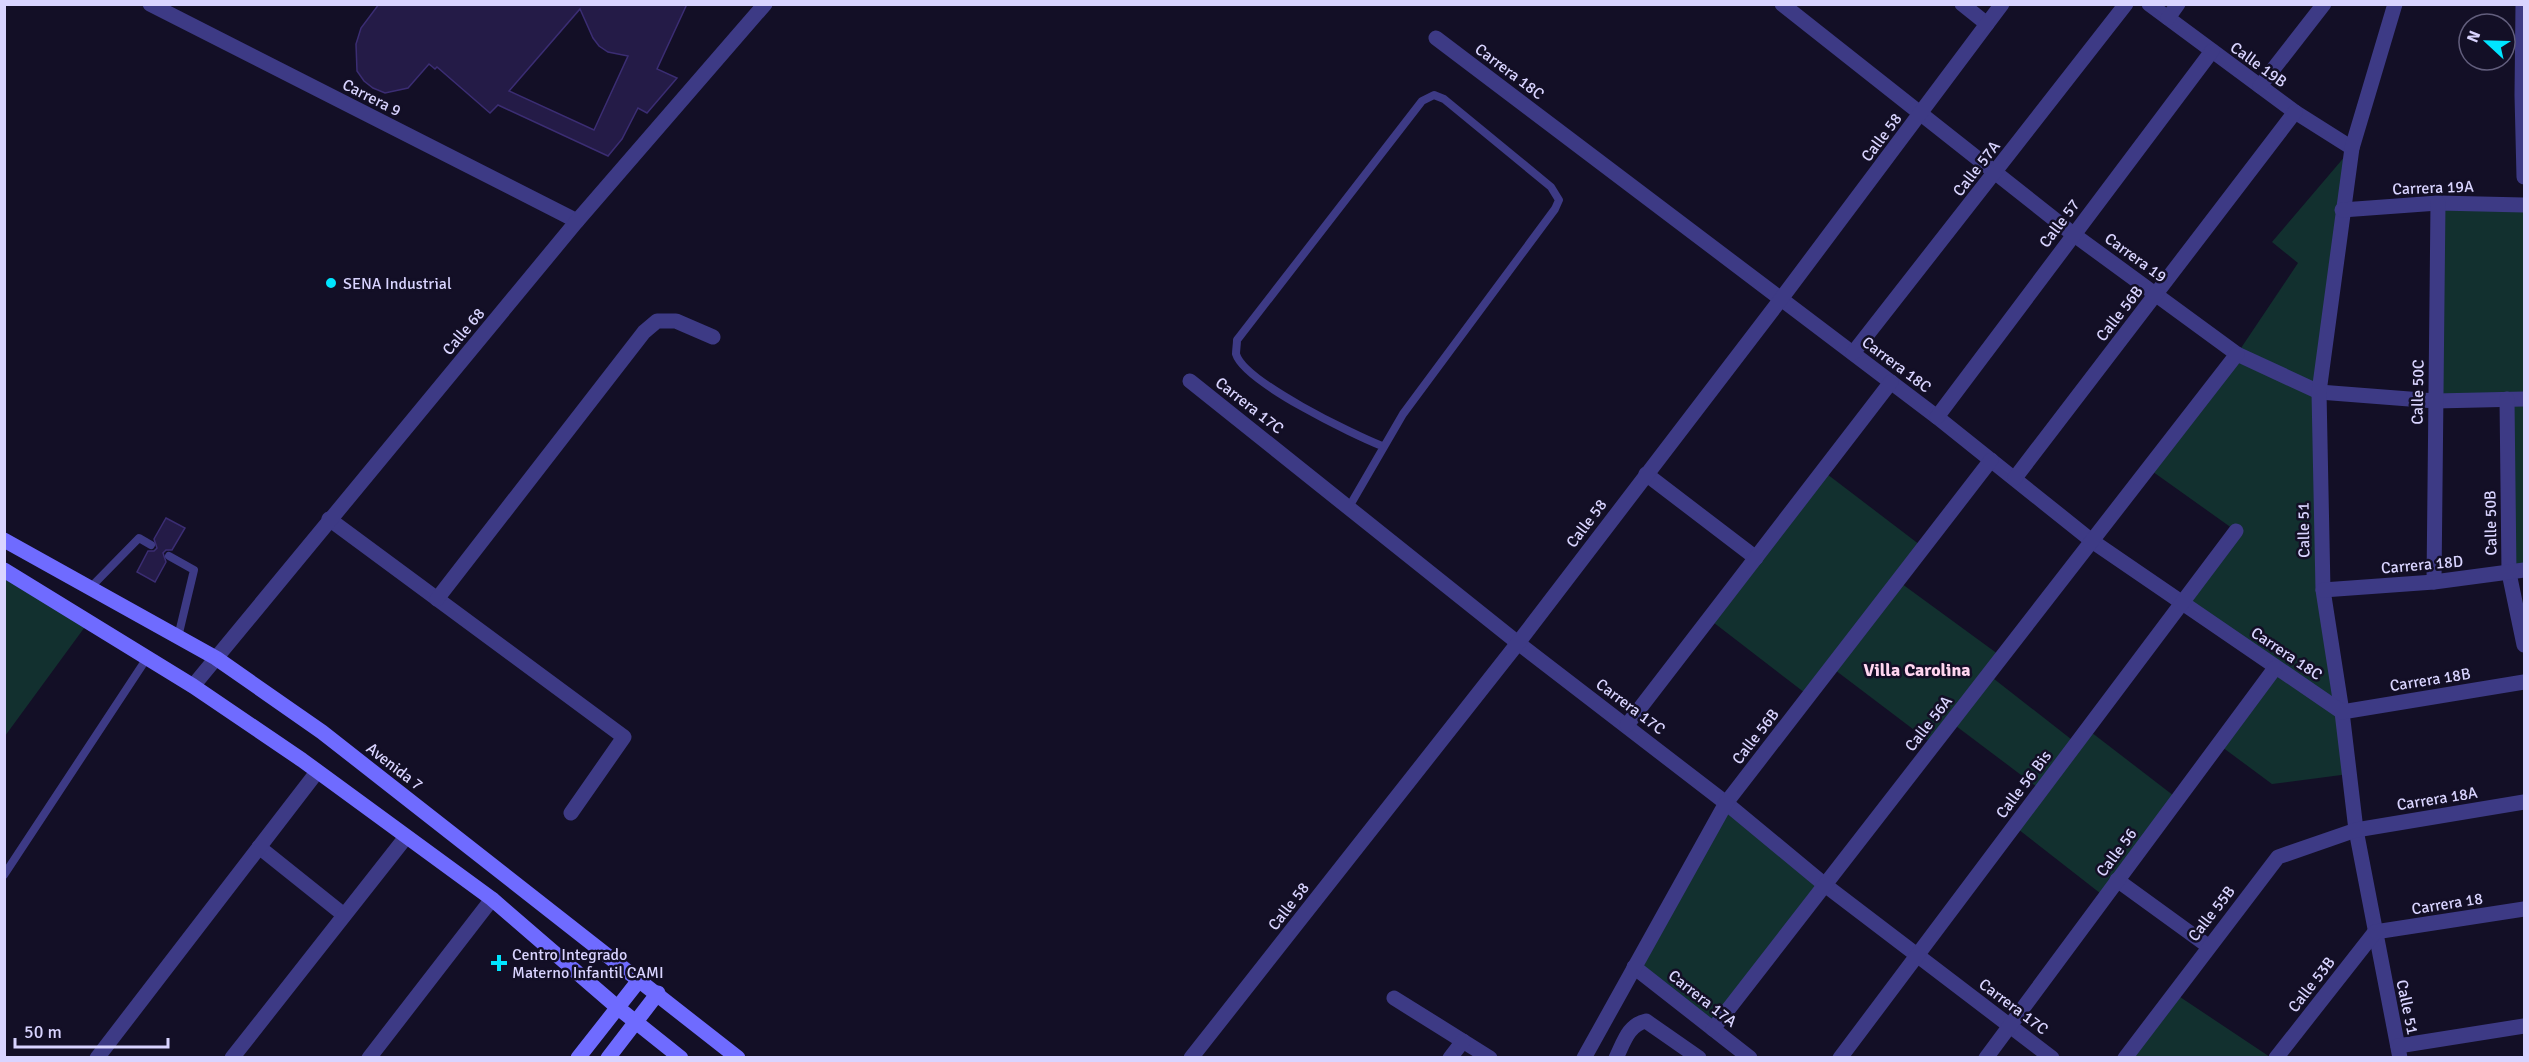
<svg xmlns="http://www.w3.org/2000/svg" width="2529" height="1062" font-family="Signika,sans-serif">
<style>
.green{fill:#12302f}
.building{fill:#241b47;stroke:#3b2d73;stroke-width:1.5;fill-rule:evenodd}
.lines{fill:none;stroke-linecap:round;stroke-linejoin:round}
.service{stroke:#3d3a85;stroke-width:8}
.minor{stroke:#3d3a85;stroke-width:15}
.secondary{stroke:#6f6bff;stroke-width:15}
.poi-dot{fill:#00e5ff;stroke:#130f26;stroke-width:2}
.labels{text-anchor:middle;stroke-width:5;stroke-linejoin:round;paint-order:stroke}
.street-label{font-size:16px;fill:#d9d4ff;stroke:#130f26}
.poi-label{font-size:16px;fill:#d9d4ff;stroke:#130f26;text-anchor:start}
.neighbourhood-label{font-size:18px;font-weight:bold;fill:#ffd6f0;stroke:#130f26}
</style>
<rect width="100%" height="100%" fill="#130f26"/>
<g class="green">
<polygon points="2352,148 2319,392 2323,590 2349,774 2272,784 2218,744 2275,668 2182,603 2236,531 2149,469 2237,354 2298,263 2272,242"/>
<polygon points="2438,203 2524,205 2524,570 2509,573 2507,399 2435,401"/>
<polygon points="1823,471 1924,548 1898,581 2002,657 1989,675 2076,743 2087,729 2178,799 2105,897 2014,826 2041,790 1952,723 1934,745 1831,667 1809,696 1709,619"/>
<polygon points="5,576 87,624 5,736"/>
<polygon points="1726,803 1825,885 1713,1029 1634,967"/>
<polygon points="2174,993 2270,1057 2125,1058"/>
</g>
<g class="building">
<path d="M379 4H687L657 69 677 78 647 113 638 108 622 139 608 156 498 105 490 113 437 67 435 69 429 64 408 88 385 93 373 88 364 81 357 71 356 44 361 28ZM580 9 593 38 599 46 608 52 628 56 594 130 509 91Z"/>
<polygon points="166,518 185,528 172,550 166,550 163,553 166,562 155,582 137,572 148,551 154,551 157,548 154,539"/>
</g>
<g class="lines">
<g class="service">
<path d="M1349 507 1403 414 1555 209 1559 200 1551 187 1444 99 1434 95 1422 101 1237 340C1237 344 1236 350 1236 354 1244 382 1354 435 1382 446"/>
<polyline points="169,556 194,570 178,637"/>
<polyline points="90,588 139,538 151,545"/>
<polyline points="4,875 147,658"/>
</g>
<g class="minor">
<polyline points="150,4 577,221"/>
<polyline points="1782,4 2073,234 2237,354 2319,392 2435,401 2524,399"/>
<polyline points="1962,4 1987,24"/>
<polyline points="2149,4 2295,112 2352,148"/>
<polyline points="2395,4 2352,148 2319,392 2323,590 2342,712 2356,830 2400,1058"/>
<polyline points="2523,4 2522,95 2524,177"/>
<polyline points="2168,18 2178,4"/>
<polyline points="1436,38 1937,417 2092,541 2342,712 2524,682"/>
<polyline points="2260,86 2324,4"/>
<polyline points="2342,210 2438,203 2524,205"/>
<polyline points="1853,353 2126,4"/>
<polyline points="1190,381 1518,643 1726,803 1825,885 2052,1058"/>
<polyline points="2507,399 2509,573 2524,645"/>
<polyline points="1937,417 2212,51"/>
<polyline points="1646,474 1756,558"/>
<polyline points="2015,478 2295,112"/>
<polyline points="329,519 624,737 571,813"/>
<polyline points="2434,582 2438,203"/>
<polyline points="2323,590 2434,582 2524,570"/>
<polyline points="437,599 644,332 657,321 676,321 713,337"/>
<polyline points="193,686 577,221 765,4"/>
<polyline points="1627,725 1891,382"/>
<polyline points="259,847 344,915"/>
<polyline points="2117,880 2208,946"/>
<polyline points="1634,967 1750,1058"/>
<polyline points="1394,998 1490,1058"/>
<polyline points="1713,1029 2237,354"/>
<polyline points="2398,1046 2524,1026"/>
<polyline points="97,1058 317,772"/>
<polyline points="232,1058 406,837"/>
<polyline points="369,1058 492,899"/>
<polyline points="1191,1058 1518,643 1781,299 2002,4"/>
<polyline points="1450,1058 1463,1041"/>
<polyline points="1584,1058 1726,803 1991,460"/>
<path d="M1616 1058C1624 1042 1628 1025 1646 1021L1699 1058"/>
<polyline points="1840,1058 2236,531"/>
<polyline points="1986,1058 2275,668"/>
<polyline points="2125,1058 2278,857 2356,830 2524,802"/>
<polyline points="2276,1058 2375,932 2524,909"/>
</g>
<g class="secondary">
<polyline points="4,540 216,658 322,732 738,1058"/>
<polyline points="4,570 193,686 302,760 492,899 617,1007 681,1058"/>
<polyline points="578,1058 640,979"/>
<polyline points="608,1058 658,993"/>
</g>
</g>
<g class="poi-dot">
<circle cx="331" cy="283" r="6"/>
<path d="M496 954h6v6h6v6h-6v6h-6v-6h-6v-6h6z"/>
</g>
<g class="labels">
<g class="street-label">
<text transform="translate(2259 64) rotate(36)" y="6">Calle 19B</text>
<text transform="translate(1510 71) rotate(37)" y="6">Carrera 18C</text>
<text transform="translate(372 97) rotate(27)" y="6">Carrera 9</text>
<text transform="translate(1881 137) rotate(-53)" y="6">Calle 58</text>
<text transform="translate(1976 168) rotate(-52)" y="6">Calle 57A</text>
<text transform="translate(2433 187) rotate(-2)" y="6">Carrera 19A</text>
<text transform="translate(2059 223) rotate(-53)" y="6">Calle 57</text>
<text transform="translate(2136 257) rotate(36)" y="6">Carrera 19</text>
<text transform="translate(2119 313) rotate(-52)" y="6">Calle 56B</text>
<text transform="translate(463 331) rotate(-50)" y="6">Calle 68</text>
<text transform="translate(1897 364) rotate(37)" y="6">Carrera 18C</text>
<text transform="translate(2417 392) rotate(-89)" y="6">Calle 50C</text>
<text transform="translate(1250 405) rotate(38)" y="6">Carrera 17C</text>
<text transform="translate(1586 523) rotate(-53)" y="6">Calle 58</text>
<text transform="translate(2490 523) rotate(-91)" y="6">Calle 50B</text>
<text transform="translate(2303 530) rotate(-91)" y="6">Calle 51</text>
<text transform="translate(2422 564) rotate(-5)" y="6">Carrera 18D</text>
<text transform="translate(2287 653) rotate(34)" y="6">Carrera 18C</text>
<text transform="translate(2430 679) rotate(-9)" y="6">Carrera 18B</text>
<text transform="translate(1631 706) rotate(37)" y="6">Carrera 17C</text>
<text transform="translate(1928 723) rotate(-52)" y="6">Calle 56A</text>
<text transform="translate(1755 736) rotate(-52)" y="6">Calle 56B</text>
<text transform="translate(395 766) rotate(38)" y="6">Avenida 7</text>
<text transform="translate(2023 784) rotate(-53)" y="6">Calle 56 Bis</text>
<text transform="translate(2437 798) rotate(-9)" y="6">Carrera 18A</text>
<text transform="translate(2116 852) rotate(-53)" y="6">Calle 56</text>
<text transform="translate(2447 903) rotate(-9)" y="6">Carrera 18</text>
<text transform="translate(1288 906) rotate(-52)" y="6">Calle 58</text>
<text transform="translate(2211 913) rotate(-52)" y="6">Calle 55B</text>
<text transform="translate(2311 984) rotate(-52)" y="6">Calle 53B</text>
<text transform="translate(1703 998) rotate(38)" y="6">Carrera 17A</text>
<text transform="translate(2014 1006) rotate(37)" y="6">Carrera 17C</text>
<text transform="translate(2408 1007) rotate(78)" y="6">Calle 51</text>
</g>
<g class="poi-label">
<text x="343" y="289">SENA Industrial</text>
<text x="512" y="960">Centro Integrado<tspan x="512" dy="18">Materno Infantil CAMI</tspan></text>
</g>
<g class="neighbourhood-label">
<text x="1917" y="676">Villa Carolina</text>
</g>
</g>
<rect width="2529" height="1062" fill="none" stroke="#d9d4ff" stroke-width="12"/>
<g transform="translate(2487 42) rotate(292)"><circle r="28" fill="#130f26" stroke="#625e7d" stroke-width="1.5"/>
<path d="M0-4.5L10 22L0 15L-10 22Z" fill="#00e5ff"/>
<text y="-9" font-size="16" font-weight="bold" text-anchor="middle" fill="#d9d4ff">N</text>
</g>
<path d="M15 1038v9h153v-9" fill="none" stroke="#d9d4ff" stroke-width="3"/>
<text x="24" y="1038" font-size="18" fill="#d9d4ff" stroke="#130f26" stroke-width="4.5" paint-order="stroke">50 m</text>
</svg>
